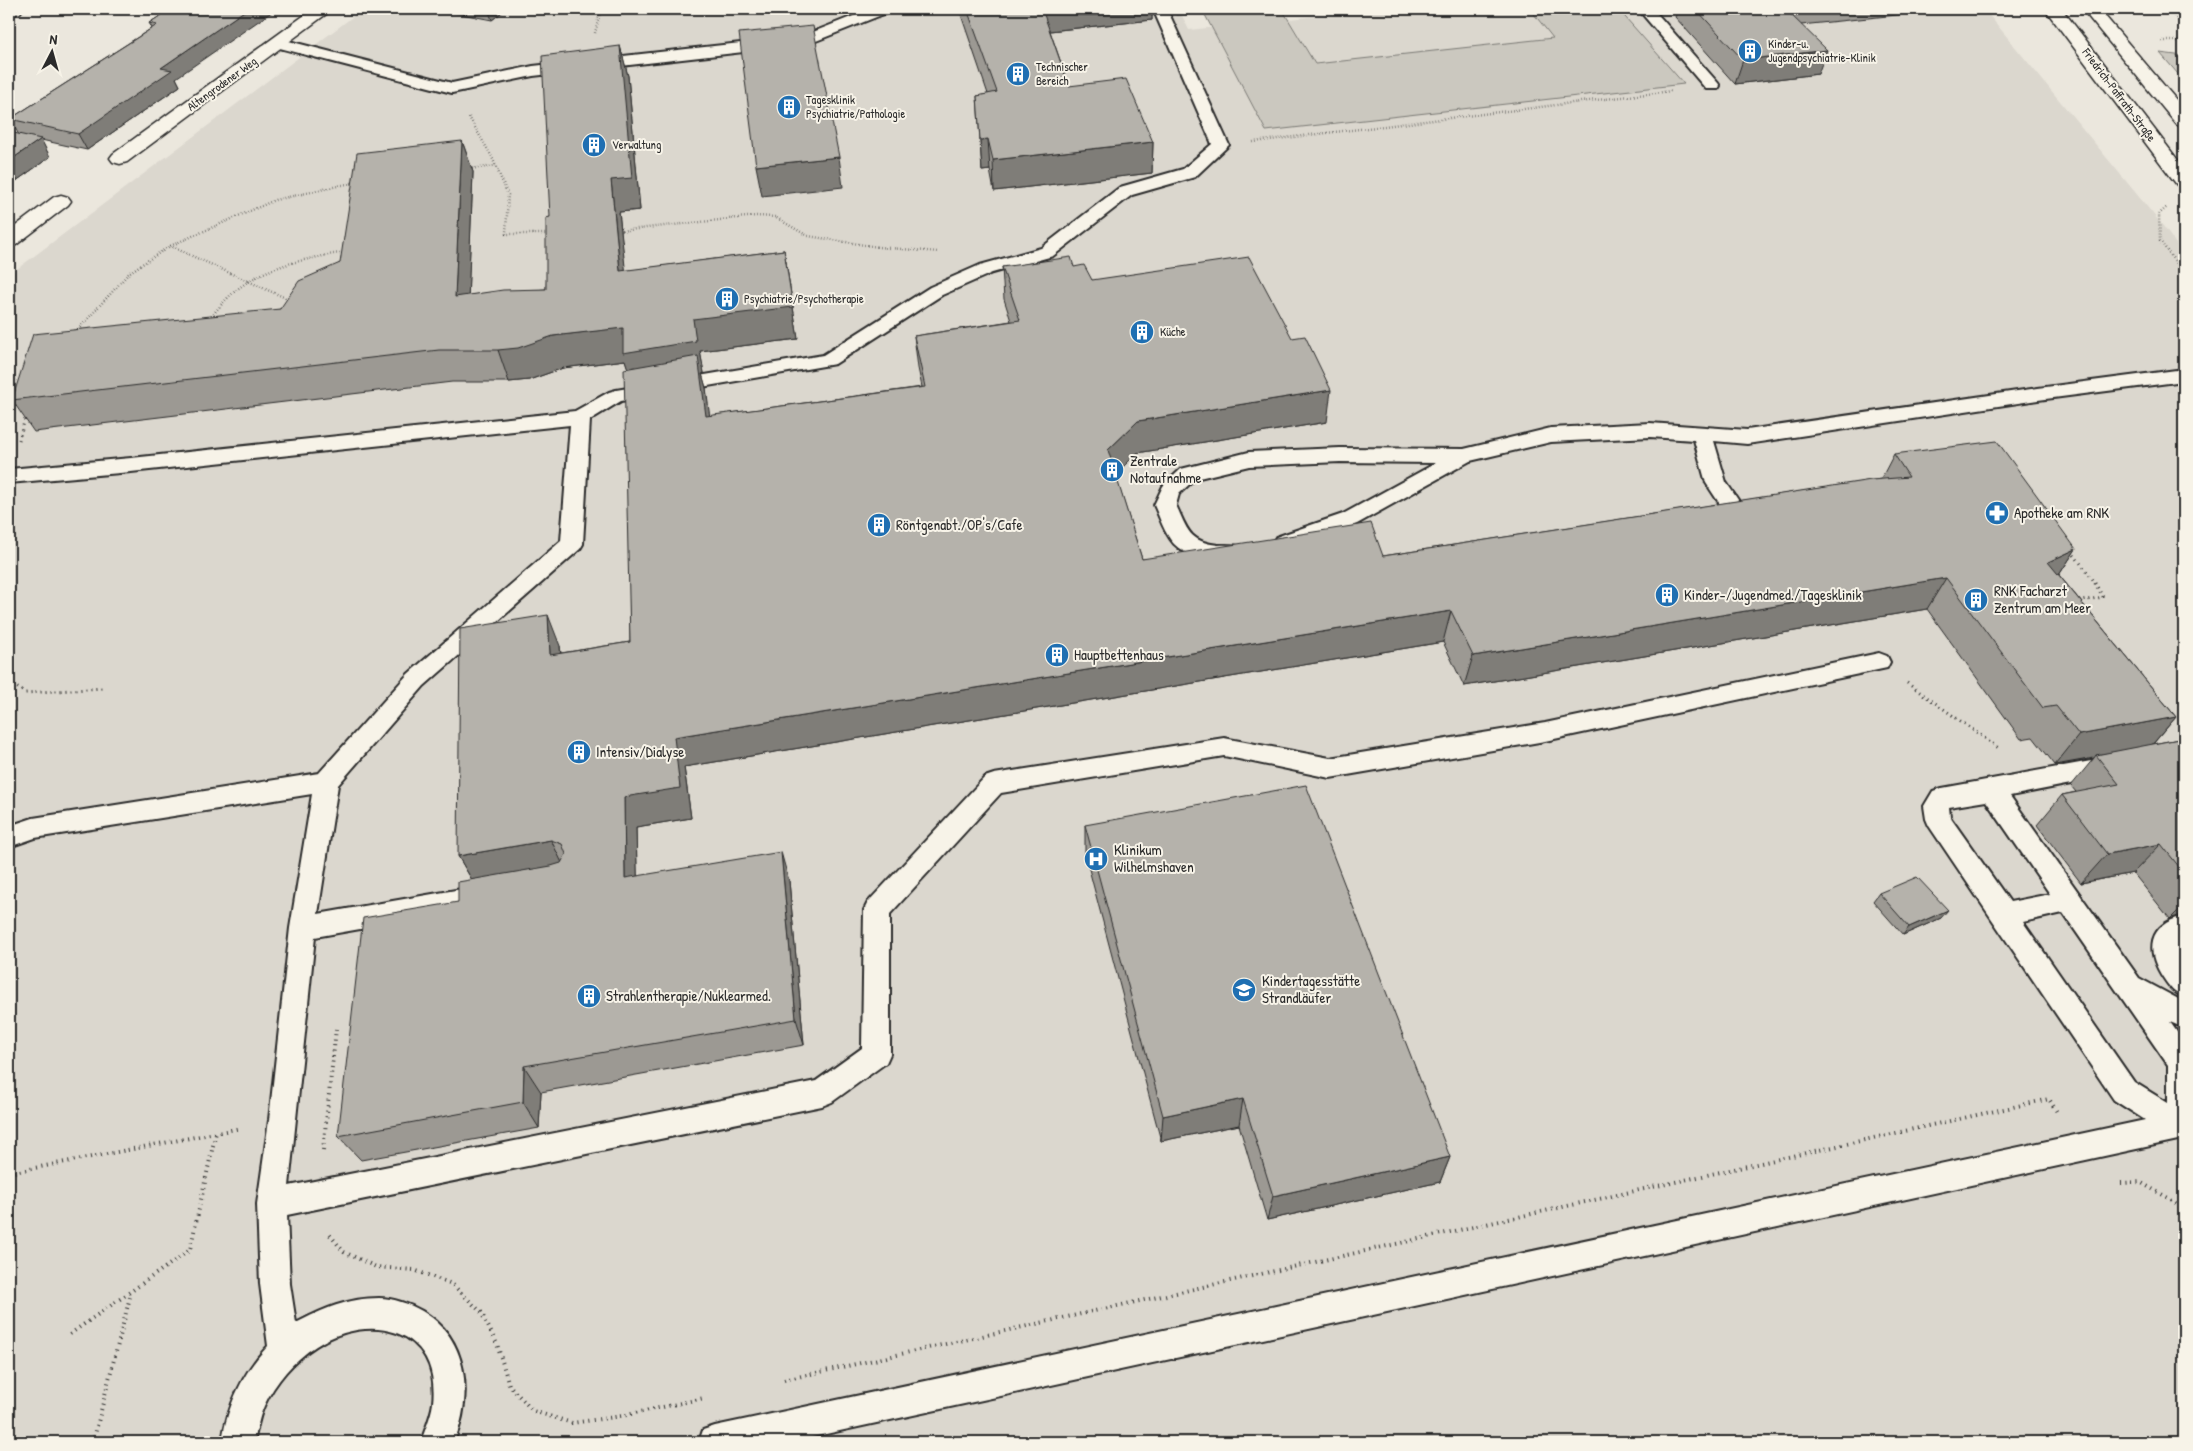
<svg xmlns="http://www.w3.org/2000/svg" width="2193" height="1451" font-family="'Patrick Hand',sans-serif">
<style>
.built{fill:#dbd7ce}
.green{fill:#cbc8bf;stroke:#7b7a75}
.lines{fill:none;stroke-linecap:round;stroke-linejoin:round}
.service-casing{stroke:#2b2b2b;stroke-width:4}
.minor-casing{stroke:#2b2b2b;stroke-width:3}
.secondary-casing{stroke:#2b2b2b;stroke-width:3}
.path-far2{stroke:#2b2b2b;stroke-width:2.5;stroke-dasharray:0.5 2.5;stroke-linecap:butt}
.path-far1{stroke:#2b2b2b;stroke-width:3;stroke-dasharray:1 4;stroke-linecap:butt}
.path{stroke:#2b2b2b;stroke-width:4;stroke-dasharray:1 4.5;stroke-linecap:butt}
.service{fill:#f7f3e8;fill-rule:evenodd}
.minor{fill:#f7f3e8;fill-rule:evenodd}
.secondary{fill:#f7f3e8;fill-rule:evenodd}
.wall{fill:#9c9993;stroke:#2b2b2b}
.shaded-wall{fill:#7f7d78;stroke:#2b2b2b}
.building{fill:#b5b2ab;stroke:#2b2b2b}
.labels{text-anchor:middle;stroke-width:4;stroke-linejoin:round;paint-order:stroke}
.far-poi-label{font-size:12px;fill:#2b2b2b;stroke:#f7f3e8;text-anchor:start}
.far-street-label{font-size:12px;fill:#2b2b2b;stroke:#f7f3e8}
.poi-label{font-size:15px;fill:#2b2b2b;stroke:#f7f3e8;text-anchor:start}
</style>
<rect width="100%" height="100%" fill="#ebe7dd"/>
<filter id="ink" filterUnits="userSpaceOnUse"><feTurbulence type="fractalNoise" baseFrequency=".02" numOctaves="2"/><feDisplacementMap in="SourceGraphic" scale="10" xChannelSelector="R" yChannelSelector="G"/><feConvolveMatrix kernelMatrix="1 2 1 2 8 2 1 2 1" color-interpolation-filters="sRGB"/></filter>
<g filter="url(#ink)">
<polygon class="built" points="363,9 1179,9 1189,30 1381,9 1984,9 2163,226 2184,255 2184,1442 9,1442 9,275"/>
<g class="green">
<polygon points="1173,9 1282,9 1315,64 1553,38 1530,9 1618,9 1684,84 1266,131 1204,13 1176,15"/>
<polygon points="2160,53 2184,56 2184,81"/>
</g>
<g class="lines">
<g class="service-casing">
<g id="service">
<polygon points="871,9 891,9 889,12 806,45 533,76 452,93 272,46 269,43 272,40 277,38 452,83 533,66 803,36"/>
<path d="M1153 9H1167L1229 145 1195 177 1132 195 1053 256 992 273 942 295 835 364 621 401 590 420 583 544 580 549 424 686 338 785 318 914 490 884 499 887 503 895 499 903 490 906 315 937 289 1186 816 1081 862 1048 864 910 868 902 985 777 994 774 1224 738 1330 758 1545 723 1879 653 1887 656 1890 662 1887 668 1545 741 1330 778 1224 756 1001 793 890 914V1054L886 1063 832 1102 822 1106 287 1215 290 1284 296 1323C323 1309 348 1298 379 1298 393 1298 410 1304 422 1311 469 1338 473 1396 454 1442H421C425 1429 431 1417 433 1403 441 1327 369 1312 316 1346 294 1360 275 1382 264 1406 259 1417 257 1430 254 1442H222C227 1407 243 1372 268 1346L260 1284 257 1204 269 1120 290 928 312 794 35 838 9 847V826L33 818 319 773 408 674 561 541 570 425 131 472 9 483V469L131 458 575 411 609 392 616 390 823 355 930 287 980 265 1041 248 1120 187 1183 169 1212 144Z"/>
<polygon points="1638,9 1653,9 1718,83 1720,86 1718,89 1706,89"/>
<path d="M2184 369V381L2038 400 1747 444 1714 441 1726 482 1753 522 1749 527 1742 529 1735 527 1706 483 1694 440 1650 437 1551 442 1470 461 1357 524 1284 550 1276 547 1273 542 1276 537 1343 514 1436 463 1340 462 1249 466 1195 479 1179 494 1176 505C1187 529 1189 542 1218 545 1227 545 1234 544 1242 547L1245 552 1242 557C1222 563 1189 560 1174 544 1164 533 1160 518 1154 505L1163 486 1181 469 1249 452 1340 448 1464 449 1551 428 1650 423 1747 430 2038 388Z"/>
<path d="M2113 757 2122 760 2125 767 2122 774 2010 796 2139 978 2184 1002V1028L2170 1022 2184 1042V1142L2178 1140 789 1442H699L703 1430 715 1426 2145 1120 2114 1100 1929 826 1926 819 1924 806 1933 791 1942 788ZM1986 801 2050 894 2010 902 1950 817 1949 807ZM2063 913 2168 1065V1103L2134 1082 2023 922Z"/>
<path d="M2177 918 2184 920V939L2178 946 2179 956 2184 963V997C2174 993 2170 988 2164 979 2148 955 2145 929 2177 918Z"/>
</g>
</g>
<g class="minor-casing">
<g id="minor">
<polygon points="313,9 333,9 127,162 120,164 113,162 110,158 113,154"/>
<polygon points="61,195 68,197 71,201 68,205 16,245 9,247 9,231 54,197"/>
</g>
</g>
<g class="secondary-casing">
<g id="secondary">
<polygon points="9,9 23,9 20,13 9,16"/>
<polygon points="2045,9 2062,9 2184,168 2184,187 2177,185"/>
<polygon points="2082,9 2099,9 2184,109 2184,127 2177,125"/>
</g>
</g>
<g class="path-far2">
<polyline points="2168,9 2184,26"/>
<polyline points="595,33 601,9"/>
<polyline points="2162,41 2184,41"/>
<polyline points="469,117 492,157 508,195 506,234 548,234"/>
<polyline points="1253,142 1671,91"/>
<polyline points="469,169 496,166"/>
<polyline points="2166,208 2159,214 2160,241 2184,274"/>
<polyline points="619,231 756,216 775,217 808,236 878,247 938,252"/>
<polyline points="170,246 290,300"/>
<path d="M210 319C245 269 289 262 345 252"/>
<polyline points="76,332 130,272 170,246 275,200 356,182"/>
</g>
<g class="path-far1">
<polyline points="19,440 26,415"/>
<polyline points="2071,551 2092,578 2103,597 2076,602"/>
<polyline points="9,682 25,693 103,688"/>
<polyline points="1907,683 2000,749"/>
</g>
<g class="path">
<polyline points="323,1150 336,1029"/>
<polyline points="9,1173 241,1128"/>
<polyline points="2121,1183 2140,1182 2170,1199 2184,1211"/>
<polyline points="330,1235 344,1252 376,1267 414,1270 452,1284 481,1312 497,1344 509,1385 533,1411 572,1423 622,1416 704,1398"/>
<polyline points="70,1334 190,1250 216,1132"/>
<polyline points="784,1380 2049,1099 2057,1112"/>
<polyline points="93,1442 131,1293"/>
</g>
<use href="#service" class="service"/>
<use href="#minor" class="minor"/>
<use href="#secondary" class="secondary"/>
</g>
<g class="wall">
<polygon points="171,9 176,78 180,86 87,150 41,140 50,157 9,186 9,132 19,135 10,119 152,28 149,23"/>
<polygon points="436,9 506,9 492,20"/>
<polygon points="959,9 1152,9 1152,20 1050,31 1069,86 1153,142 1152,173 994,191 990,170 982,171 977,96 988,94"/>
<polygon points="1678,9 1928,9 1926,12 1801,25 1818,74 1735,84 1675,17"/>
<polygon points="620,46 628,76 640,210 619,212 625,271 784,250 798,339 700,351 704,373 702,374 706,388 709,416 922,387 918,368 914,336 1011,321 1004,299 1002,267 1074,267 1092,280 1327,422 1137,453 1115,474 1142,559 1383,556 1881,479 1894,454 2076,549 2059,575 2176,717 2153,744 2184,738 2184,918 2178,916 2170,919 2133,873 2081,883 2037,825 2062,795 2076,792 2071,786 2094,758 2055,765 2033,737 2021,739 1927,609 1464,686 1443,642 684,767 691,818 636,827 637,876 789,881 804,1045 541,1092 539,1128 361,1160 338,1136 458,902 472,880 458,856 560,646 561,653 630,642 628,368 625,360 563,368 529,380 509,382 452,382 34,432 12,400 280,309 340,263 462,141 473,172 468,295 546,289 550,217"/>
<polygon points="1085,825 1450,1157 1440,1182 1267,1220 1239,1125 1161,1141 1085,854"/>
<polygon points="1879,893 1941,918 1903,935 1873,901"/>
</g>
<g class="shaded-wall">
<polygon points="247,9 276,9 176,78 180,86 87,150 78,134 161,68"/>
<polygon points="488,9 506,9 492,20"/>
<polygon points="1040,9 1152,9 1152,20 1040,32"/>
<polygon points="620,46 628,76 640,210 619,212 629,303 620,271 611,180"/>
<polygon points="1827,50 1818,74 1735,84 1743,60"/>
<polygon points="41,139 50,157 9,186 9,161"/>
<polygon points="988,139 990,170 982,171 980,140"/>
<polygon points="462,141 473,172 467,329 455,297"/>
<polygon points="1153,142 1152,173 994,191 993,160"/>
<polygon points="839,157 843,187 762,196 756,166"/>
<polygon points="784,250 798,339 700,351 704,373 702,374 706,388 714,448 633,385 625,360 563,368 529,380 509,382 498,350 553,336 693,319"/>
<polygon points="1331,390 1327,422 1137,453 1108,482 1108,450 1138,421"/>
<polygon points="2076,549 2055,581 2048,562"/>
<polygon points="1946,578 1927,609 1464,686 1473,656"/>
<polygon points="1451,611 1443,642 684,767 691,818 636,827 638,906 625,878 624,797 674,737"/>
<polygon points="548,615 560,646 563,686 550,655"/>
<polygon points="2176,717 2150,747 2096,755 2094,758 2055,765 2079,735"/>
<polygon points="551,840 565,869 475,885 458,856"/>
<polygon points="2161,844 2133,873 2081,883 2107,854"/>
<polygon points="781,852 789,881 804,1045 796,1019"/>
<polygon points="2184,905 2184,910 2178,916 2170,919"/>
<polygon points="1948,910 1941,918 1903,935 1909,927"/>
<polygon points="524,1066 541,1092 539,1128 523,1102"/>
<polygon points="1243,1099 1239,1125 1161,1141 1163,1116"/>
<polygon points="1450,1157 1440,1182 1267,1220 1273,1196"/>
</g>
<g class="building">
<polygon points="171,9 247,9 161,68 172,70 78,134 10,119 157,25 149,23"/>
<polygon points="967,9 1042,9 1069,86 1126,79 1153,142 993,160 988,139 980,140 977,96 997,92"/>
<polygon points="1696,9 1785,9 1827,50 1743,60"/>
<polygon points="813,26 839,157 756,166 739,33"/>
<polygon points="620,46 632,178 611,180 620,271 784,250 793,307 693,319 696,341 623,353 623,328 553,336 518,348 498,350 439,350 12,400 33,334 280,309 299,281 340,263 357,153 462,141 455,297 503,290 546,289 546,218 550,217 542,56"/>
<polygon points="9,132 41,139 9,161"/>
<polygon points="1071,257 1074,267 1084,265 1092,280 1249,257 1292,338 1305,336 1331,390 1138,421 1108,450 1142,559 1371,523 1383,556 1871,480 1909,477 1894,454 1997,441 2076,549 2048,562 2176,717 2079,735 2056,706 2043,708 1946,578 1473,656 1451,611 674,737 680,788 624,797 625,878 781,852 796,1019 524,1066 523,1102 338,1136 363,918 458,902 458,882 551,866 561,863 566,854 562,844 551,840 458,856 460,629 548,615 550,655 630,642 624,369 698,356 706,416 925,387 914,336 1020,320 1002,267"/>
<polygon points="2184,738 2184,873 2161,844 2107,854 2062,795 2119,784 2096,755"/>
<polygon points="1306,785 1450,1157 1273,1196 1243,1099 1163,1116 1085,825"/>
<polygon points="1917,877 1948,910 1909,927 1879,893"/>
</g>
</g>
<defs>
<g id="building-disc" transform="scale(1.25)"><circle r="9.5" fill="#1f6fb2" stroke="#f7f3e8"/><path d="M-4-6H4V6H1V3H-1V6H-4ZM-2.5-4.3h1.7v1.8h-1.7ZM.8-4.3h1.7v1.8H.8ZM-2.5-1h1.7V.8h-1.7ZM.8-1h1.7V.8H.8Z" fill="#fff"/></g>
<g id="pharmacy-disc" transform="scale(1.25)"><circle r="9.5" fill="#1f6fb2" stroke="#f7f3e8"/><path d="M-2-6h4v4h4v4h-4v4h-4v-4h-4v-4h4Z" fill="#fff"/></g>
<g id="hospital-disc" transform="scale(1.25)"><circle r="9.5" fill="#1f6fb2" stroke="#f7f3e8"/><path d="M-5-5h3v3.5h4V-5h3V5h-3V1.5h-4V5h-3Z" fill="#fff"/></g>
<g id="school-disc" transform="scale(1.25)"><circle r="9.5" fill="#1f6fb2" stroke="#f7f3e8"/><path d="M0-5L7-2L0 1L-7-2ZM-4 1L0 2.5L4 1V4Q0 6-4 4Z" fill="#fff"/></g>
</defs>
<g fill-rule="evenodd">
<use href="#building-disc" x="1750" y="51"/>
<use href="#building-disc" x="1018" y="74"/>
<use href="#building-disc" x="789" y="107"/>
<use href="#building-disc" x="594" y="145"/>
<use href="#building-disc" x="727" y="299"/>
<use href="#building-disc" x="1142" y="332"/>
<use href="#building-disc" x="1112" y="470"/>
<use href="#pharmacy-disc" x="1997" y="513"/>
<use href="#building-disc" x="879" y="525"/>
<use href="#building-disc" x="1667" y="595"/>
<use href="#building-disc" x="1976" y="600"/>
<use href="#building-disc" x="1057" y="655"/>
<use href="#building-disc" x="579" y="752"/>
<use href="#hospital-disc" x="1096" y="859"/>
<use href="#school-disc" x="1244" y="990"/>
<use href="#building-disc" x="589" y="996"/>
</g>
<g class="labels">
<g class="far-poi-label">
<text x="1768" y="48">Kinder-u.<tspan x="1768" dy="14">Jugendpsychiatrie-Klinik</tspan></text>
<text x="1036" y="71">Technischer<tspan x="1036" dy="14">Bereich</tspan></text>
<text x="806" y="104">Tagesklinik<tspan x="806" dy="14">Psychiatrie/Pathologie</tspan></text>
<text x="612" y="149">Verwaltung</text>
<text x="744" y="303">Psychiatrie/Psychotherapie</text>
<text x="1160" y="336">Küche</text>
</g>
<g class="far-street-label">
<text transform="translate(222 84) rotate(-36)" y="4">Altengrodener Weg</text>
<text transform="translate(2119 95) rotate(53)" y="4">Friedrich-Paffrath-Straße</text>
</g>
<g class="poi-label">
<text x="1130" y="466">Zentrale<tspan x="1130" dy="17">Notaufnahme</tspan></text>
<text x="2014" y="518">Apotheke am RNK</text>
<text x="896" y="530">Röntgenabt./OP's/Cafe</text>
<text x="1994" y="596">RNK Facharzt<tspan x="1994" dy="17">Zentrum am Meer</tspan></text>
<text x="1684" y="600">Kinder-/Jugendmed./Tagesklinik</text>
<text x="1074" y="660">Hauptbettenhaus</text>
<text x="596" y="757">Intensiv/Dialyse</text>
<text x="1114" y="855">Klinikum<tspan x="1114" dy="17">Wilhelmshaven</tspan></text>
<text x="1262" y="986">Kindertagesstätte<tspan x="1262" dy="17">Strandläufer</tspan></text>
<text x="606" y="1001">Strahlentherapie/Nuklearmed.</text>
</g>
</g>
<rect width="2193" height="1451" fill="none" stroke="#f7f3e8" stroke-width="30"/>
<rect x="15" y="15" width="2163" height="1421" fill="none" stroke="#2b2b2b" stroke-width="2" filter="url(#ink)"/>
<g transform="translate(52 52) rotate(6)" stroke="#f7f3e8" stroke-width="4" paint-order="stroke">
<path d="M0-4L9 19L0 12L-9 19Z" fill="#2b2b2b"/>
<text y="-8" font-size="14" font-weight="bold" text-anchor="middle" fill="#2b2b2b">N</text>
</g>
</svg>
